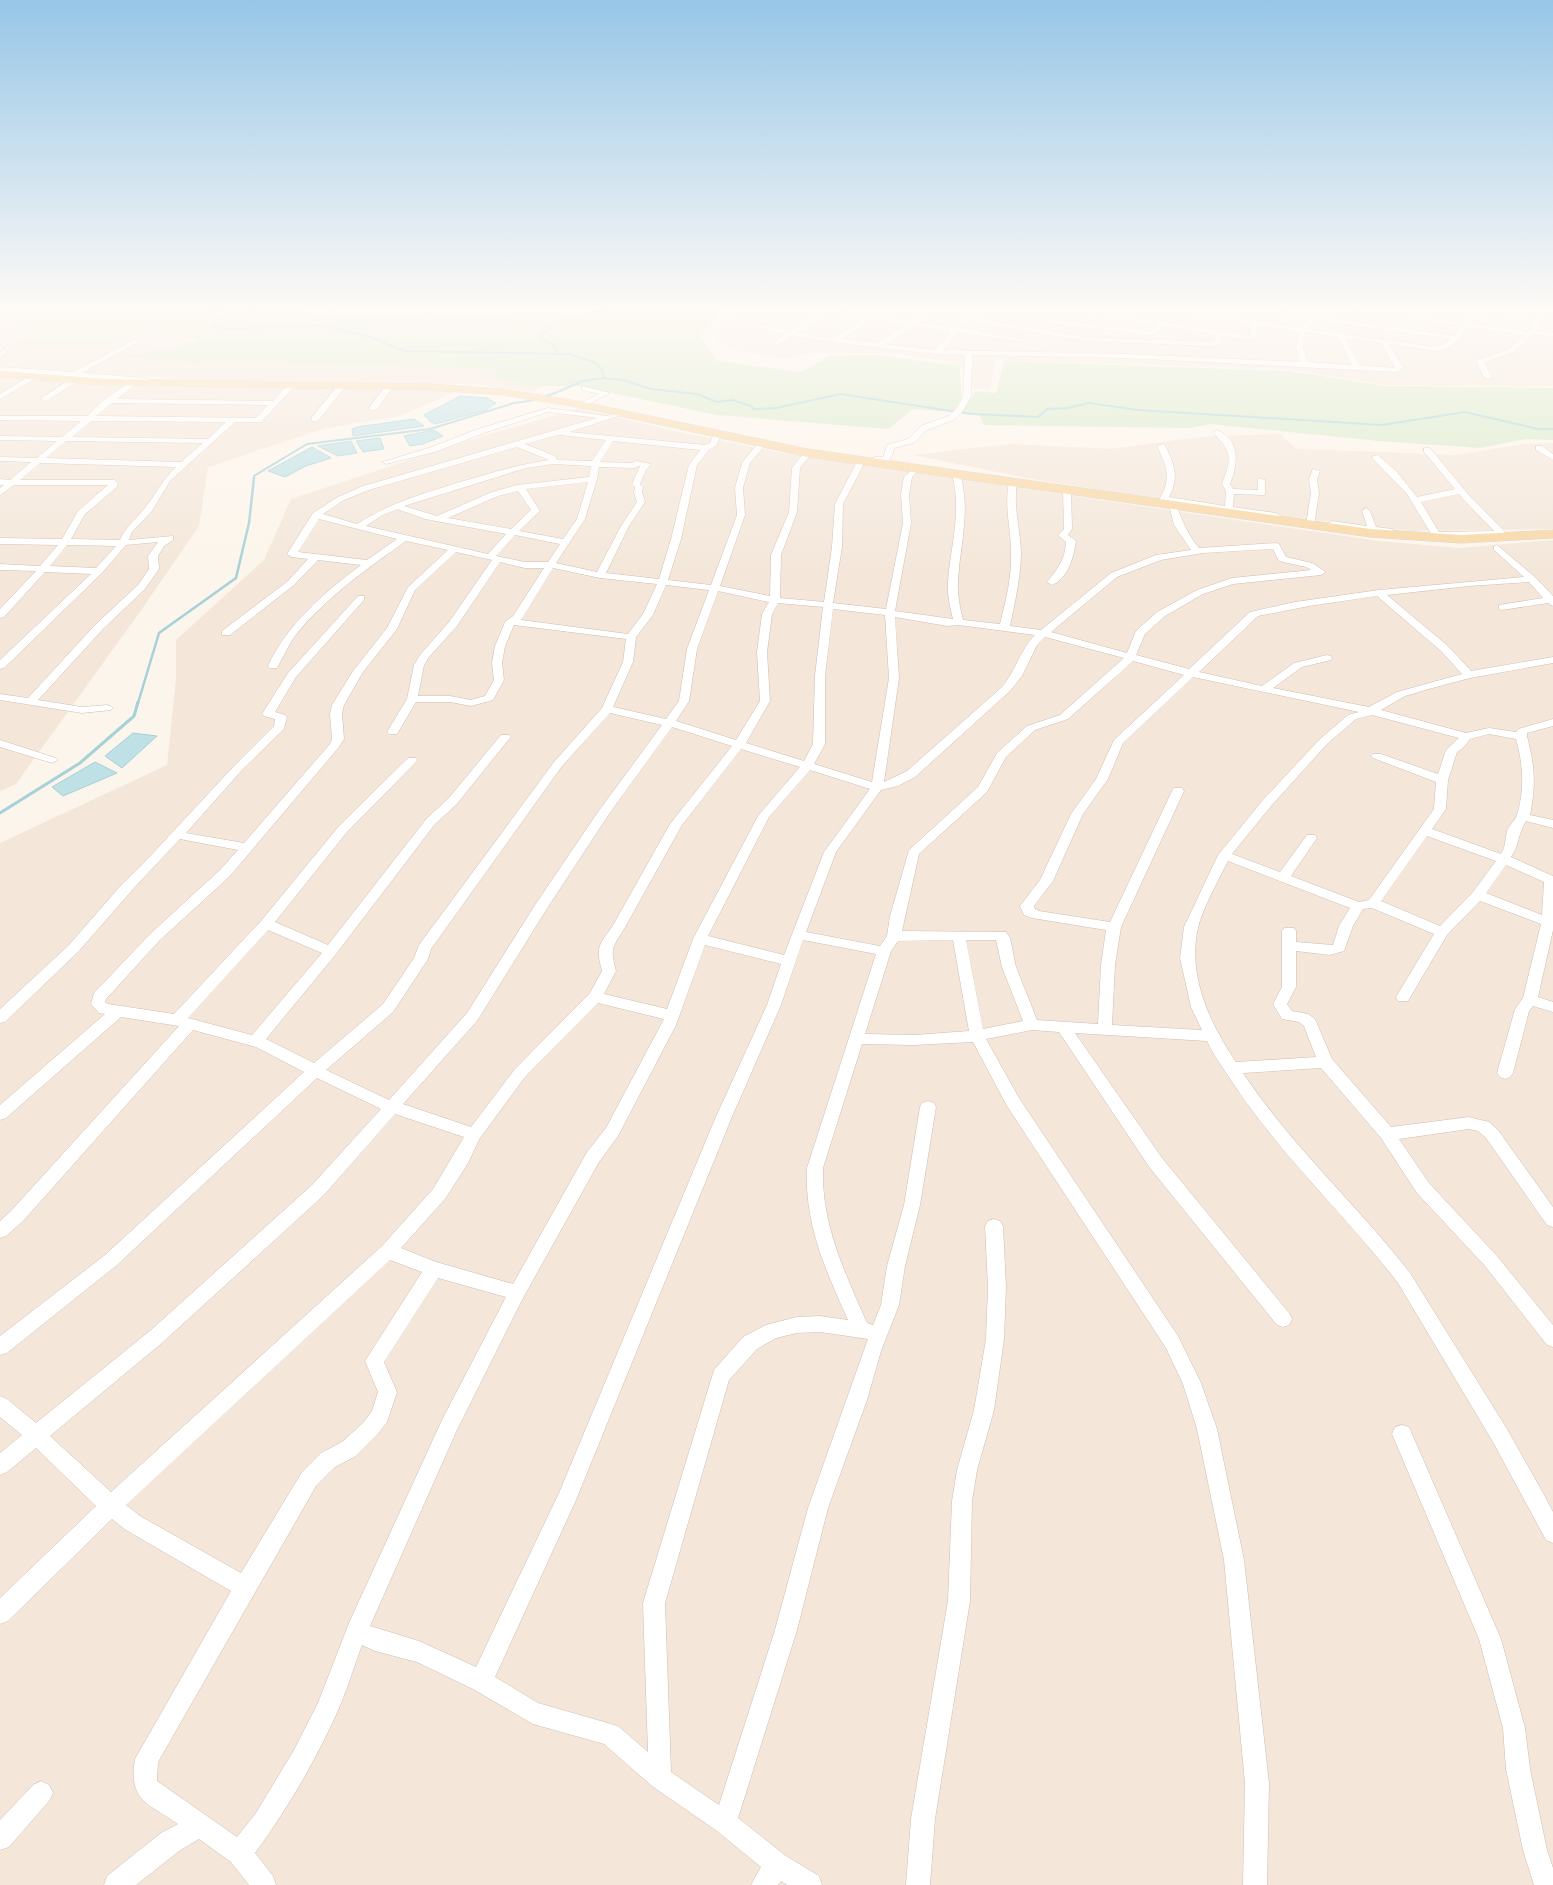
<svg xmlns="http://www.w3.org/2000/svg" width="1553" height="1885" font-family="'Open Sans',sans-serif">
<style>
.residential{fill:#f4e7da}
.green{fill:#d7eac9}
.water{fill:#bfe1e6;stroke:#a6d1d8}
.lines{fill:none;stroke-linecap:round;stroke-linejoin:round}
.stream-far2{stroke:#a6d1d8;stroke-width:2}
.stream-far1{stroke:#a6d1d8;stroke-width:2.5}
.stream{stroke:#a6d1d8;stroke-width:3}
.minor-casing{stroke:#cfbdb0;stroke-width:1}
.primary-casing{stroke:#d9d1cd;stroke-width:1}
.minor{fill:#fff;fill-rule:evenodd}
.primary{fill:#f8d8a7;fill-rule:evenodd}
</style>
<rect width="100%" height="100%" fill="#fcf5eb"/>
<g class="residential">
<polygon points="273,307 611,307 550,321 428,313 344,317"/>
<polygon points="738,307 1553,307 1553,386 1387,385 1287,369 995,360 990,389 974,388 958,363 895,353 809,353 784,359 732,349 714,338"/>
<polygon points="0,316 20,320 12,328 37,330 20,344 156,333 186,338 201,352 194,363 233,361 450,368 501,359 573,367 533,392 474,384 228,382 0,367"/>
<polygon points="0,376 146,386 457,391 400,416 323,429 208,467 199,526 142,609 16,784 0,791"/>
<polygon points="579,408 674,431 788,454 1379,541 1459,548 1553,540 1553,1885 0,1885 0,843 167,765 176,679 176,640 264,560 291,499 467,441"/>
<polygon points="1280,434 1296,449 1456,455 1523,444 1553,443 1553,529 1413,531 1209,508 1027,478 913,455 1009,444 1112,449 1199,437"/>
</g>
<polygon class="green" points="0,307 273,307 344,317 428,313 550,321 611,307 726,307 700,336 717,361 801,372 829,356 877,355 960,366 961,398 972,398 975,391 996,393 1004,361 1289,371 1385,386 1553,388 1553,440 1525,439 1480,448 1379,441 1210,424 1191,428 984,425 979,414 913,409 888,429 717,415 579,386 534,386 497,379 495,369 233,361 193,363 119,356 173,349 201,340 156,333 109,344 19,344 36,330 12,328 20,320 0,316"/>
<g class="water">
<polygon points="460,396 487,398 496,403 486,410 436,424 431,422 424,415"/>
<polygon points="414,419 424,426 353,436 352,429 357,427"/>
<polygon points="434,430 443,436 423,444 410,446 404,436"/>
<polygon points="380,438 384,449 363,452 356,441"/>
<polygon points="351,441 357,453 338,456 318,446"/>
<polygon points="312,447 331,458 306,466 285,477 268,471"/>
<polygon points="133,733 157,736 122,768 105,756"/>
<polygon points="95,762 117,773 63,796 52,787"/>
</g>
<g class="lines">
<g class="stream-far2">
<polyline points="205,307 211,308 220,317 213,327 232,329 321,325 367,336 405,351 569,354 596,363 603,372 604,378 623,380 651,389 697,394 717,402 732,400 751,406 754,409 776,408 840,394 971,414 1038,417 1047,409 1068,408 1089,403 1138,410 1382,425 1465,412 1538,429 1553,429"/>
<polyline points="0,309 3,307"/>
<polyline points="558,354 553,344 542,340 541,334 562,321 610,307"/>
<polyline points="254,479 254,476 307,444 430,429 514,403 529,401 555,393 583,381 604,378"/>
</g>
<polyline class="stream-far1" points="138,703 159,633 236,578 249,523 254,478"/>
<polyline class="stream" points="0,813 80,763 134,716 138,702"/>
<g class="minor-casing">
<g id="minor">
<polygon points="300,307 404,307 342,312"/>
<polygon points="442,307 532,307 507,312 447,311"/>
<path d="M797 307H829L831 310 869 315 880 307H888L876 316 911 321 932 307H940L918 322 951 327 982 307H990L975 318 1084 337 1212 342 1215 340 1214 334 1163 326 1159 332 1151 335 1047 323 1044 321 1047 319 1151 331 1155 330 1157 325 1061 309 1065 307 1214 330 1217 329 1220 331 1250 336 1252 324 1155 307H1172L1301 328 1308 319 1237 307H1255L1311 315 1317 307H1324L1317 316 1455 336 1461 326 1335 307H1354L1463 323 1468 314 1430 307 1469 310 1471 307H1477L1475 311 1535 319 1538 311 1518 307 1553 309V313L1544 312 1536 331 1553 333V337L1533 334 1514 352 1484 362 1492 377 1488 379 1484 377 1476 361 1478 360 1509 349 1525 335 1468 327C1460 340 1452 348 1437 351L1389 344 1403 368 1397 372 1126 358 972 355 971 397 962 412 954 420 927 430 914 443 894 448 893 454 888 462H877L872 464H869V460L875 457H883L887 445 908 439 921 426 948 416 956 409 963 397 965 355 937 354 878 348 792 336 777 345H773V343L785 334 757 327 760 325 790 331 819 312ZM827 313 864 318 834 338 797 333ZM1474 314 1533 322 1528 332 1469 323ZM871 319 906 325 878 343 842 339ZM1314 320 1452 339 1437 347 1307 329ZM970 321 1084 341 1213 346 1221 342V336L1250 340 1257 338 1256 331 1259 325 1299 332 1296 347 1300 362 1126 354 943 350 956 335V332L1025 342 1028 340 958 328ZM913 326 948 331 950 334 935 350 885 344ZM1305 332 1338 337 1352 365 1308 362 1303 347ZM1345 338 1381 343 1395 368 1359 365Z"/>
<path d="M136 339 139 341 138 342 82 373 146 378 150 380 146 382 134 381 135 385 117 399 273 401 289 383 296 385 261 422H235L170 481 152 511 132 532 129 540 173 536V540L164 546 158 556 159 569 145 589 103 629 38 700 82 707 107 705 111 706 113 708 111 710 82 713 0 700V694L28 698 95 625 138 585 149 569 148 556 158 542 126 545 102 573 4 668 0 669V660L91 574 45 572 4 617 0 618V609L36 571 0 570V564L40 566 58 545 0 544V538L62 539 78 511 108 485H14L0 495V488L4 485H0V479L10 480 31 462 0 461V457L37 458 57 441 0 440V436L62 437 81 421 0 420V416H87L105 399 131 381 0 371V367L73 372ZM112 403 268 405 256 418 96 416ZM91 421 226 422 208 439 72 437ZM66 441 203 443 181 462 46 458ZM40 463 176 467C160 482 157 494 144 509 135 520 125 527 120 540L71 539 85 514 117 487 118 483 114 480H20ZM67 545 116 546 96 568 50 566Z"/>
<polygon points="5,350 8,352 0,357 0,352"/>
<polygon points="31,375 38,377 0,399 0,394"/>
<polygon points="72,378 79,380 47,401 40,399"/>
<polygon points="339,384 346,386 318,421 312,421 312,417"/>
<polygon points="386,385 393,387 376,410 370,410 369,408"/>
<polygon points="582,386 610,393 583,407 579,405 580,403 599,394 582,390"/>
<path d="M548 408 607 416 621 412 625 414 569 432 705 445 710 443 714 433H720L721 435 716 446 709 450 697 465 681 539 668 580 711 585 737 515 735 488 742 463 759 442H762L766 444 750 463 743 488 745 515 720 586 770 596 771 555 789 512 792 468 805 451H808L812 453 800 468 797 512 781 555 780 598 824 602 832 547 835 504 858 460 862 458 866 460 843 504 842 547 833 603 886 609 903 523 901 494 904 477 916 466 920 468 912 477 909 494 911 523 895 611 953 619C950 607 947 594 948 581 951 544 962 511 952 474L956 472 960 474C971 511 960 544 958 581 957 594 960 607 963 620L1000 624C1006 600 1012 577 1011 552 1011 528 1004 506 1009 482L1013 479 1017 482C1013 506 1020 528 1021 552 1021 577 1015 601 1010 626L1041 630 1111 573 1156 555 1191 550 1174 525 1169 505 1171 503 1166 502 1161 506 1157 503C1172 480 1168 469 1157 446L1164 444C1174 463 1180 477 1169 497L1225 506 1226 491 1222 484C1232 457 1232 453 1213 432L1217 430C1241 440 1238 464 1230 484L1233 489 1258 490V478L1265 480V495L1234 494 1233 507 1276 513 1280 516 1276 519 1176 504C1183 522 1186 532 1199 548L1276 543 1279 544 1286 557 1312 563 1326 572 1321 575 1233 584 1203 594 1165 616 1145 634 1136 655 1189 669 1250 612 1295 602 1379 590 1524 577 1494 550V546L1497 545 1535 577 1553 596V606L1548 603 1502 610 1499 609V605L1543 598 1529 582 1469 586 1387 595 1449 647 1471 671 1553 657V663L1470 678 1436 687 1405 696 1381 710 1466 733 1489 728 1516 732 1518 729 1553 719V726L1527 733V736C1535 767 1536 784 1530 815L1553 820V828L1526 821C1518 833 1519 846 1511 857L1553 876V930L1538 997 1553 1002V1012L1533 1006 1529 1011 1513 1073 1510 1077 1505 1079 1500 1077 1497 1073 1515 1009 1523 998 1541 924 1480 901 1447 935 1408 1001H1398L1396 997 1434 934 1372 908 1363 909 1353 926 1344 951 1330 955 1296 951V987L1287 1004 1292 1011 1308 1014 1315 1019 1332 1059 1391 1127 1469 1117 1489 1122 1498 1130 1553 1207V1227L1547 1225 1486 1138 1478 1131 1469 1129 1399 1139 1429 1183 1497 1256 1553 1325V1347L1547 1345 1485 1266 1417 1193 1381 1138 1321 1068 1243 1073C1292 1147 1356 1203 1410 1273L1507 1429 1543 1493 1553 1512V1543L1546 1540 1493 1442 1398 1283C1345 1214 1281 1156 1233 1083 1224 1069 1214 1056 1207 1041L1075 1033 1162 1158 1289 1313 1292 1319 1289 1325 1283 1327 1277 1325 1150 1168 1059 1032 1032 1030 986 1039 1019 1098 1178 1336 1201 1383 1217 1429 1244 1560 1269 1783 1267 1885H1243L1245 1783 1224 1560 1197 1429 1183 1384 1166 1348 1007 1106 973 1042 914 1045 862 1044 823 1168C821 1224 845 1273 867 1323L873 1325 881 1305 887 1266 904 1205 920 1107 922 1103 928 1101 934 1103 936 1107 920 1205 905 1266 899 1305 881 1351 867 1400 828 1508 797 1630 738 1818 786 1856 819 1876 822 1885H787L781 1881 778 1885H751L761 1867 717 1831 652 1786 604 1744 533 1724 473 1689 417 1662 375 1651 362 1645C353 1669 346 1694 335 1717 313 1765 286 1811 255 1853L273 1876 276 1885H249L231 1862 199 1839 179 1851 136 1885H104L107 1876 161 1833 178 1824C148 1803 128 1801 135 1759L231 1591 126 1530 112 1519 8 1621 0 1624V1598L96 1506 36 1448 7 1472 0 1475V1453L22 1435 0 1417V1396L7 1399 36 1423 151 1330 312 1185 381 1109 317 1078 117 1265 7 1353 0 1355V1336L105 1255 304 1072 256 1047 193 1030 23 1221 6 1236 0 1238V1221L11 1211 179 1026 121 1017 6 1118 0 1120V1105L105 1014 99 1013 91 1004 94 993 150 934 220 870 238 850 180 839 133 889 79 951 5 1022 0 1023V1009L69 945 123 883 141 866 234 766 274 726 275 719 264 716 262 714 288 673 358 596H364V600L296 677 275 712 285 715 287 717 284 729 242 770 186 833 244 843 330 744 332 739 330 714 332 705 353 671 387 628 408 587 448 550 406 541C368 568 328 596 298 632 289 643 284 656 277 668H269L268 666C288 623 324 593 361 565L318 560 294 585 230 635H222V631L288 581 308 559 292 557 287 554 313 513 338 497 363 486 597 418 548 412 484 433 435 452 386 464 382 462 429 448 478 429ZM558 435H560L606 440 592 461 557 460 555 456 525 444ZM613 441 700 450 689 465 671 539 659 579 606 573 629 526 645 502 642 492 643 487 640 484 646 470 651 464 636 461 632 463 600 462ZM517 447 549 460C521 464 494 472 467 480 428 492 391 502 357 524L323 514 344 500 369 490ZM554 464 591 466 589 477 517 485 492 492 437 516 404 506 526 468ZM638 466H640L632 484 635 487 634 492 637 502 621 526 597 572 556 563 585 519 597 479 599 467 634 468ZM588 482 577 519 563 539 519 531 540 511 526 489ZM518 491 531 510 511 529 448 518 498 496ZM397 509 425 519 506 534 488 554 366 526 381 516ZM319 519 397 539 367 560 298 552ZM515 535 560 544 548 562H525L496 556ZM1273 549 1279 561 1306 567 1311 570 1232 578 1197 590 1157 612 1136 631 1127 653 1051 632 1117 577 1161 560 1203 553ZM456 552 492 560 449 622 420 655 414 665 407 699 387 732 389 734H397L416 702H450L471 706 493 700 504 680 502 663 505 646 514 625 626 639 623 662 602 708 554 762 419 945 414 958 383 1004 314 1063 266 1039 336 954 435 824 456 805 509 739 511 737 509 735H501L448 799 427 818 328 945 275 922 347 832 416 762 418 760 416 758H408L339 826 261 921 174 1014 108 1004 105 1002 106 999 160 940 230 876 339 747 344 739 342 714 344 705 363 672 397 629 415 590ZM500 562 525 568H544L513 616 505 622 495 646 492 663 494 680 485 696 471 700 450 696H418L424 665 429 657 457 626ZM553 568 600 578 657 584 643 614 628 634 521 620ZM666 585 709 590 687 649 679 701 666 719 613 707 633 662 636 637 653 615ZM718 591 769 602 762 614 757 652 760 701 736 740 676 721 689 701 697 649ZM1377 596 1441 651 1462 674 1397 692 1369 707 1273 688 1302 667 1331 660 1332 658 1331 656 1327 655 1294 663 1262 686 1199 672 1258 616 1309 606ZM778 603 823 607 815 676 813 744 804 761 746 743 770 701 767 652 772 614ZM833 609 885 615 889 678 872 782 814 764 825 744V676ZM895 617 947 626 958 625 1035 635C1020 650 1016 671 1002 687L907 771 884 782 899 678ZM1045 637 1124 658 1060 715 1027 726 997 753 978 787 909 850 890 916 887 936 880 946 806 932 836 852 881 790 898 786 915 777 1010 691 1022 676 1037 645ZM1133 661 1184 675 1114 740 1096 779 1071 814 1040 880 1020 906 1024 915 1032 918 1106 930 1101 965 1098 1024 1037 1020 1016 967 1010 938 1006 932 902 931 919 854 987 792 1006 757 1035 730 1068 719ZM1193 677 1359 712 1348 715 1319 740 1263 800 1218 855 1184 927 1180 958 1191 1007 1202 1030 1112 1025 1115 965 1121 927 1184 791 1182 788H1174L1172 791 1110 922 1039 911 1035 909 1034 906 1053 881 1083 814 1108 779 1123 743ZM610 713 662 725 598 812 535 905 467 1013 389 1100 326 1070 393 1012 428 959 431 949 562 766ZM1372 715 1459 738 1446 750 1438 774 1381 754H1373L1371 756 1373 758 1436 782 1434 809 1369 900 1359 902 1291 876 1317 838 1315 835H1307L1280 872 1232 854 1271 806 1327 744 1356 719ZM672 727 732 746 670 824 612 927C598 945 596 949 602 971L590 993 515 1069 471 1127 403 1104 477 1021 546 910 609 814ZM1489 734 1516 739C1523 764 1525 789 1517 815 1515 821 1509 825 1507 831 1505 839 1506 847 1501 854L1432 829 1446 809 1448 780 1457 752 1464 747 1470 739ZM741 749 800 767 758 816 693 939 667 1009 604 994 616 971C610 949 612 948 624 929L682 825ZM810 770 870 789 824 852 784 955 708 936 769 817ZM1427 836 1496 861 1473 892 1440 926 1381 901ZM1228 861 1350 908 1339 926 1333 945 1296 942V931L1294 928H1284L1282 931V987L1273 1004 1282 1019 1299 1022 1304 1026 1316 1057 1236 1062C1210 1024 1187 975 1198 928 1202 910 1219 879 1228 861ZM1506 865 1544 882 1542 915 1486 893ZM268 930 322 953 252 1035 188 1018ZM803 940 876 954 807 1168C804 1223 826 1271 848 1320L820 1316 797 1317 766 1325 743 1337 714 1370 643 1603 648 1752 618 1726 538 1703 495 1677 576 1500 731 1119 781 1005ZM953 940 969 1031 914 1035 865 1034 891 951 898 941ZM966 940H996L1002 967 1023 1021 983 1029ZM705 945 781 964 767 1005 715 1119 559 1493 476 1667 419 1641 370 1626 456 1432 523 1298 599 1162 618 1136 676 1025ZM598 1003 664 1019 606 1128 587 1152 513 1284 436 1262 401 1248 445 1199 468 1163 480 1138 525 1077ZM395 1114 464 1137 433 1189 382 1246 111 1492 50 1436 163 1342 324 1195ZM390 1260 422 1272 365 1361 378 1392 372 1411 363 1423 342 1442 321 1453 302 1472 241 1573 140 1516 126 1505ZM438 1278 506 1297 442 1420 349 1623 318 1703 294 1750 256 1813 237 1837 157 1781 158 1762 316 1486 335 1467 356 1456 377 1435 387 1422 397 1392 384 1362ZM820 1332 868 1339 808 1508 775 1630 719 1805 671 1772 665 1603 729 1380 757 1349 776 1338 797 1333Z"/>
<polygon points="1536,446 1542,446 1553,454 1553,460 1536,450"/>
<path d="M1424 448H1430L1468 494 1505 532V536L1433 537 1407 494 1371 457 1378 455 1397 472 1417 497 1455 489 1424 452ZM1459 494 1462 498 1494 531 1439 532 1421 502Z"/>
<polygon points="1313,469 1320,471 1317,479 1319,493 1314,525 1310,528 1306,525 1311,493 1309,479"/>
<path d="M1067 487 1071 490 1072 529 1068 535 1076 541C1074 556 1068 579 1052 585L1047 582C1058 568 1065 560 1066 542L1058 535 1064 529 1063 490Z"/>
<polygon points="1366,508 1370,511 1376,527 1393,529 1393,533 1375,532 1370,536 1367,535 1366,531 1332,527 1328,524 1332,521 1367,526 1362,511"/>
<polygon points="0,740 56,758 58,760 52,763 0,747"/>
<polygon points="994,1219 1000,1221 1003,1226 1006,1287 1004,1339 994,1410 977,1470 972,1501 970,1601 935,1819 930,1885 906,1885 911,1819 948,1601 952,1501 957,1470 974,1410 986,1339 988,1287 985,1226 988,1221"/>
<polygon points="1402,1425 1409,1427 1501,1639 1525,1728 1530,1769 1547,1850 1553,1868 1553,1885 1534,1885 1523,1850 1506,1769 1503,1728 1479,1639 1392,1434 1395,1427"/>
<polygon points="41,1781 49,1785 53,1793 49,1801 9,1847 0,1850 0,1820 33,1785"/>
</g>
</g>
<g class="primary-casing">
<polygon id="primary" points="0,371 103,379 430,384 503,389 583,402 808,449 1370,529 1461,535 1553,530 1553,538 1461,543 1370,537 808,457 583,408 503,395 430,390 103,385 0,377"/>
</g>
<use href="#minor" class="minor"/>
<use href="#primary" class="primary"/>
</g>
<linearGradient id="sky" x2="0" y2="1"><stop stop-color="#97c6e7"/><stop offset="0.54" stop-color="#fefaf6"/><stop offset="1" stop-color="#fefaf6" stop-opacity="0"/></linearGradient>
<rect width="1553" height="571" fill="url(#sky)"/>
</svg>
